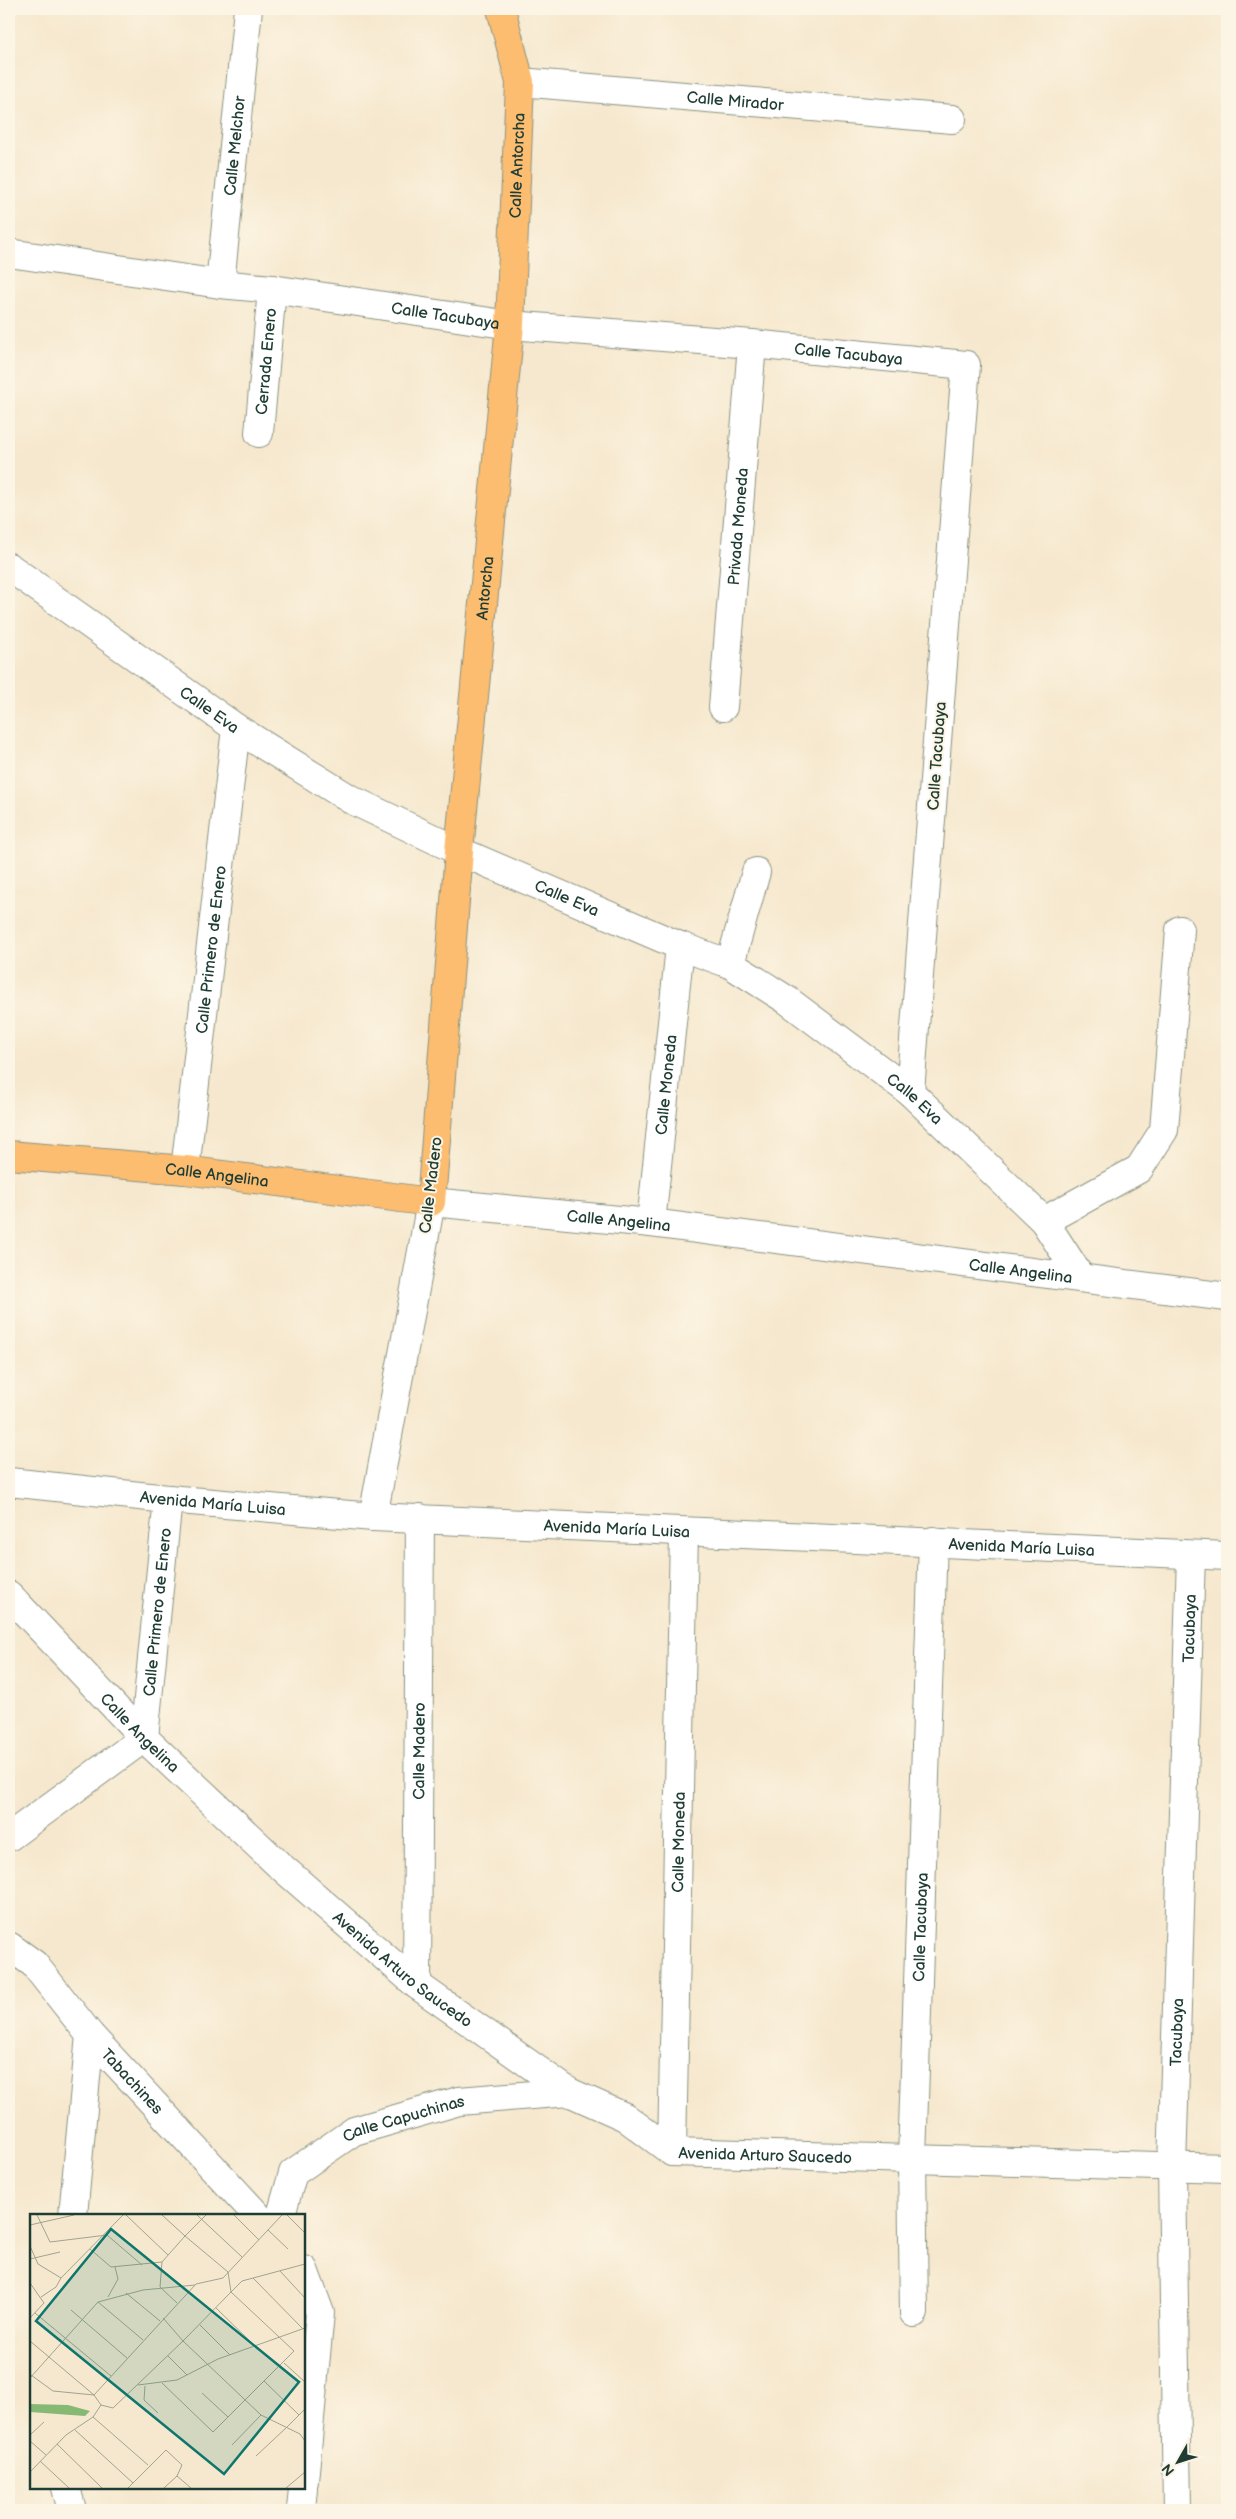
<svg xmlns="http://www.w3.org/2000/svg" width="1236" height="2519" font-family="'Balsamiq Sans',sans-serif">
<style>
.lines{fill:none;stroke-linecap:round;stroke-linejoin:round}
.minor-casing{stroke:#8a9281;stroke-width:30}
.major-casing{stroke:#8a9281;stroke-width:30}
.minor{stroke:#fff;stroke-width:28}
.major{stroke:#fcbd6f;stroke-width:28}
.labels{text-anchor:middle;stroke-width:4;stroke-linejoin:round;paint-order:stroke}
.street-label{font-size:16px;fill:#1f3d34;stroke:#fcf5e5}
.inset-road{fill:none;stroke:#a0a490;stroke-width:1}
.view{fill:#0f766e;fill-opacity:0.15;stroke:#0f766e;stroke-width:2.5}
.inset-edge{fill:none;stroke:#1f3d34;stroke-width:2.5}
</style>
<rect width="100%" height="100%" fill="#fcf5e5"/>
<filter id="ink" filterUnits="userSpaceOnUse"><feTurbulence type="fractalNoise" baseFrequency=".02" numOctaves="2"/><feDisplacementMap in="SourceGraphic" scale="10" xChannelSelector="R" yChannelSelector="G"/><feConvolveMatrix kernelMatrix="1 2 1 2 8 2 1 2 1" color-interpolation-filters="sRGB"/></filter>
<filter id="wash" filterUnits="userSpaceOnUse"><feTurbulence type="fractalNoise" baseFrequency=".0096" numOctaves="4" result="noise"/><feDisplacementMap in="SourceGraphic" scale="20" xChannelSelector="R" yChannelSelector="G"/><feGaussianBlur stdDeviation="1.12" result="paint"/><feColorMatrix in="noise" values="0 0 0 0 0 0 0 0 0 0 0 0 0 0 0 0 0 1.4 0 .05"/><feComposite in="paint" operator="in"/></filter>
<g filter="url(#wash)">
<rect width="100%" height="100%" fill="#f6e8ce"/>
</g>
<g filter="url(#ink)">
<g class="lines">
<g class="minor-casing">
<g id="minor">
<path id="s1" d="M520 82 952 119"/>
<path id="s2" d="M9 253 220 284 272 289 510 325 752 344 966 365 910 1092"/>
<path id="s3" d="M220 284 248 9"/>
<path id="s4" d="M259 433 272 289"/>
<path id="s5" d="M9 567 236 728 350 799 459 851 680 946 730 964 787 1000 910 1092 1044 1221 1081 1278"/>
<path id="s6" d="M723 707 752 344"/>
<polyline points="730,964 756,872"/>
<path id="s7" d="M185 1170 236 728"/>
<polyline points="1044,1221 1139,1169 1164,1130 1180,930"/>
<path id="s8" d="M651 1223 680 946"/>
<path id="s9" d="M9 1482 168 1499 373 1517 1227 1556"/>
<path id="s10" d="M373 1517 431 1202 651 1223 1227 1297"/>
<path id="s11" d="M9 1595 144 1738 278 1864 417 1985 569 2092 625 2117 672 2152 1227 2168"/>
<path id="s12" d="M9 1837 144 1738 168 1499"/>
<path id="s13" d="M9 1946 34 1964 90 2035 257 2215"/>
<path id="s14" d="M417 1985 420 1518"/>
<path id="s15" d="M672 2152 684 1532"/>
<polyline points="73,2215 90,2035"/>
<path id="s16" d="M281 2215 293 2173 354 2131 459 2101 569 2092"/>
<polyline points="304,2270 320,2313 304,2481"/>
<path id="s17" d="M914 2313 912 2158 933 1541"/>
<polyline points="66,2488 72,2510"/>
<polyline points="301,2510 303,2488"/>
<path id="s18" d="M1177 2510 1172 2167 1191 1555"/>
</g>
</g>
<g class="major-casing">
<g id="major">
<path id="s19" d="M9 1155 185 1170 431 1202 459 851 510 325 520 82 501 9"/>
</g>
</g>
<use href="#minor" class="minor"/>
<use href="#major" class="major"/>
</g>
</g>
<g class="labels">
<g class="street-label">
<text dy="6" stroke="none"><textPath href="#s1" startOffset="216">Calle Mirador</textPath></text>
<text dy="6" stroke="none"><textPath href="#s3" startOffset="139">Calle Melchor</textPath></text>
<text dy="6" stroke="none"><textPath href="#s19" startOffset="1465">Calle Antorcha</textPath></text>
<text dy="6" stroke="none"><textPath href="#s2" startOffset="441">Calle Tacubaya</textPath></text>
<text dy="6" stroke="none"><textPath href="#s2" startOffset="846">Calle Tacubaya</textPath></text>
<text dy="6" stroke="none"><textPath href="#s4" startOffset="72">Cerrada Enero</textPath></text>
<text dy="6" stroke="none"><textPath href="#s6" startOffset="181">Privada Moneda</textPath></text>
<text dy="6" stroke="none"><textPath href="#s19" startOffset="1041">Antorcha</textPath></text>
<text dy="6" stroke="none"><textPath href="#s5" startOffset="246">Calle Eva</textPath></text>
<text transform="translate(936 756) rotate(-86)" y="6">Calle Tacubaya</text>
<text dy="6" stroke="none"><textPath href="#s5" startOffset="651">Calle Eva</textPath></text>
<text dy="6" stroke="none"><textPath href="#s7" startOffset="222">Calle Primero de Enero</textPath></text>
<text dy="6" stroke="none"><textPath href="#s8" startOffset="139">Calle Moneda</textPath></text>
<text dy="6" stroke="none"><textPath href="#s5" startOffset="1056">Calle Eva</textPath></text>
<text dy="6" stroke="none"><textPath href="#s19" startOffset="209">Calle Angelina</textPath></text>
<text transform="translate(430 1185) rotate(-83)" y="6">Calle Madero</text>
<text dy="6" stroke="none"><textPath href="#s10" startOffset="509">Calle Angelina</textPath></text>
<text dy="6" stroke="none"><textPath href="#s10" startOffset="914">Calle Angelina</textPath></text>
<text dy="6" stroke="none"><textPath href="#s9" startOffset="205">Avenida María Luisa</textPath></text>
<text dy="6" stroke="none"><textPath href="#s9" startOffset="610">Avenida María Luisa</textPath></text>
<text dy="6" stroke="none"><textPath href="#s9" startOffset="1015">Avenida María Luisa</textPath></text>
<text dy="6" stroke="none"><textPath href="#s12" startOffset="294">Calle Primero de Enero</textPath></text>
<text dy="6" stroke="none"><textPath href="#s18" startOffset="882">Tacubaya</textPath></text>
<text dy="6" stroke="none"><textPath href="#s11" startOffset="190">Calle Angelina</textPath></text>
<text dy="6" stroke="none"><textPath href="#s14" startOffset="234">Calle Madero</textPath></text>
<text dy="6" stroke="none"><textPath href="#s15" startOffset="310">Calle Moneda</textPath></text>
<text dy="6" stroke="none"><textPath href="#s17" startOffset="386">Calle Tacubaya</textPath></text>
<text dy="6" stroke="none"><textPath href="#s11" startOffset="544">Avenida Arturo Saucedo</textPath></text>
<text dy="6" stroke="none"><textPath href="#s18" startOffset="478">Tacubaya</textPath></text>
<text dy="6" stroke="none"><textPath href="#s13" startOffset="184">Tabachines</textPath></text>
<text dy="6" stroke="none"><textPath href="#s16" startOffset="169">Calle Capuchinas</textPath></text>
<text dy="6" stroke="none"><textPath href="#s11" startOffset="964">Avenida Arturo Saucedo</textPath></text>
</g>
</g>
<g transform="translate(30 2214)">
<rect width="275" height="275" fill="#f6e8ce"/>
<path d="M0 190 38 191 60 197 55 202 0 198Z" fill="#86b974"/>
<path class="inset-road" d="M7 1 20 28 77 21 112 51M96 1 138 41M167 1 212 43M176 1 155 22 198 58 201 78 153 127 231 201 270 220 275 227M204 1 229 26M257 1 275 19M0 11 44 1M238 16 258 35M0 32 8 50 31 64M60 35 81 53 132 48M0 45 30 38M132 48 155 22 132 1M132 48 130 73 147 89M250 57 275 84M223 64 273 115M0 69 14 89 0 104M96 79 130 107M11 83 26 73 31 64 93 1M78 83 88 65 85 53M68 88 113 126M186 94 227 134M41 96 97 144M5 99 81 162M170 111 200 141M0 127 64 181 71 191 83 194 153 127 133 104M264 137 201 78 212 67 275 50M138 142 157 161M254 149 275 168M1 161 23 177 64 181M0 164 68 88 113 76 165 71M234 167 269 201M132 169 183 218 264 137M108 171 147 166 188 145 275 114M115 172 114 186 128 199M172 179 198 203M64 181 166 70 193 64 252 1M63 203 118 251M257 213 275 195M45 216 103 269M0 221 14 208M0 227 16 241M27 230 72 274M202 231 231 201M226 242 257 213M10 247 39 274M0 258 36 221 63 203 71 191M147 262 161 274M98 274 136 236 152 251 147 262 134 274M256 274 275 258"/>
<path class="view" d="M81 15 269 168 194 260 6 107Z"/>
<rect width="275" height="275" class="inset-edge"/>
</g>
<rect width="1236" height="2519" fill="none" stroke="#fcf5e5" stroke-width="30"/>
<g transform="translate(1178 2462) rotate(231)" stroke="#fcf5e5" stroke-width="4" paint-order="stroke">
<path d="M0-4L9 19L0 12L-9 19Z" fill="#1f3d34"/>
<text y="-8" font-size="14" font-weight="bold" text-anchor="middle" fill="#1f3d34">N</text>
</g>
</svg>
